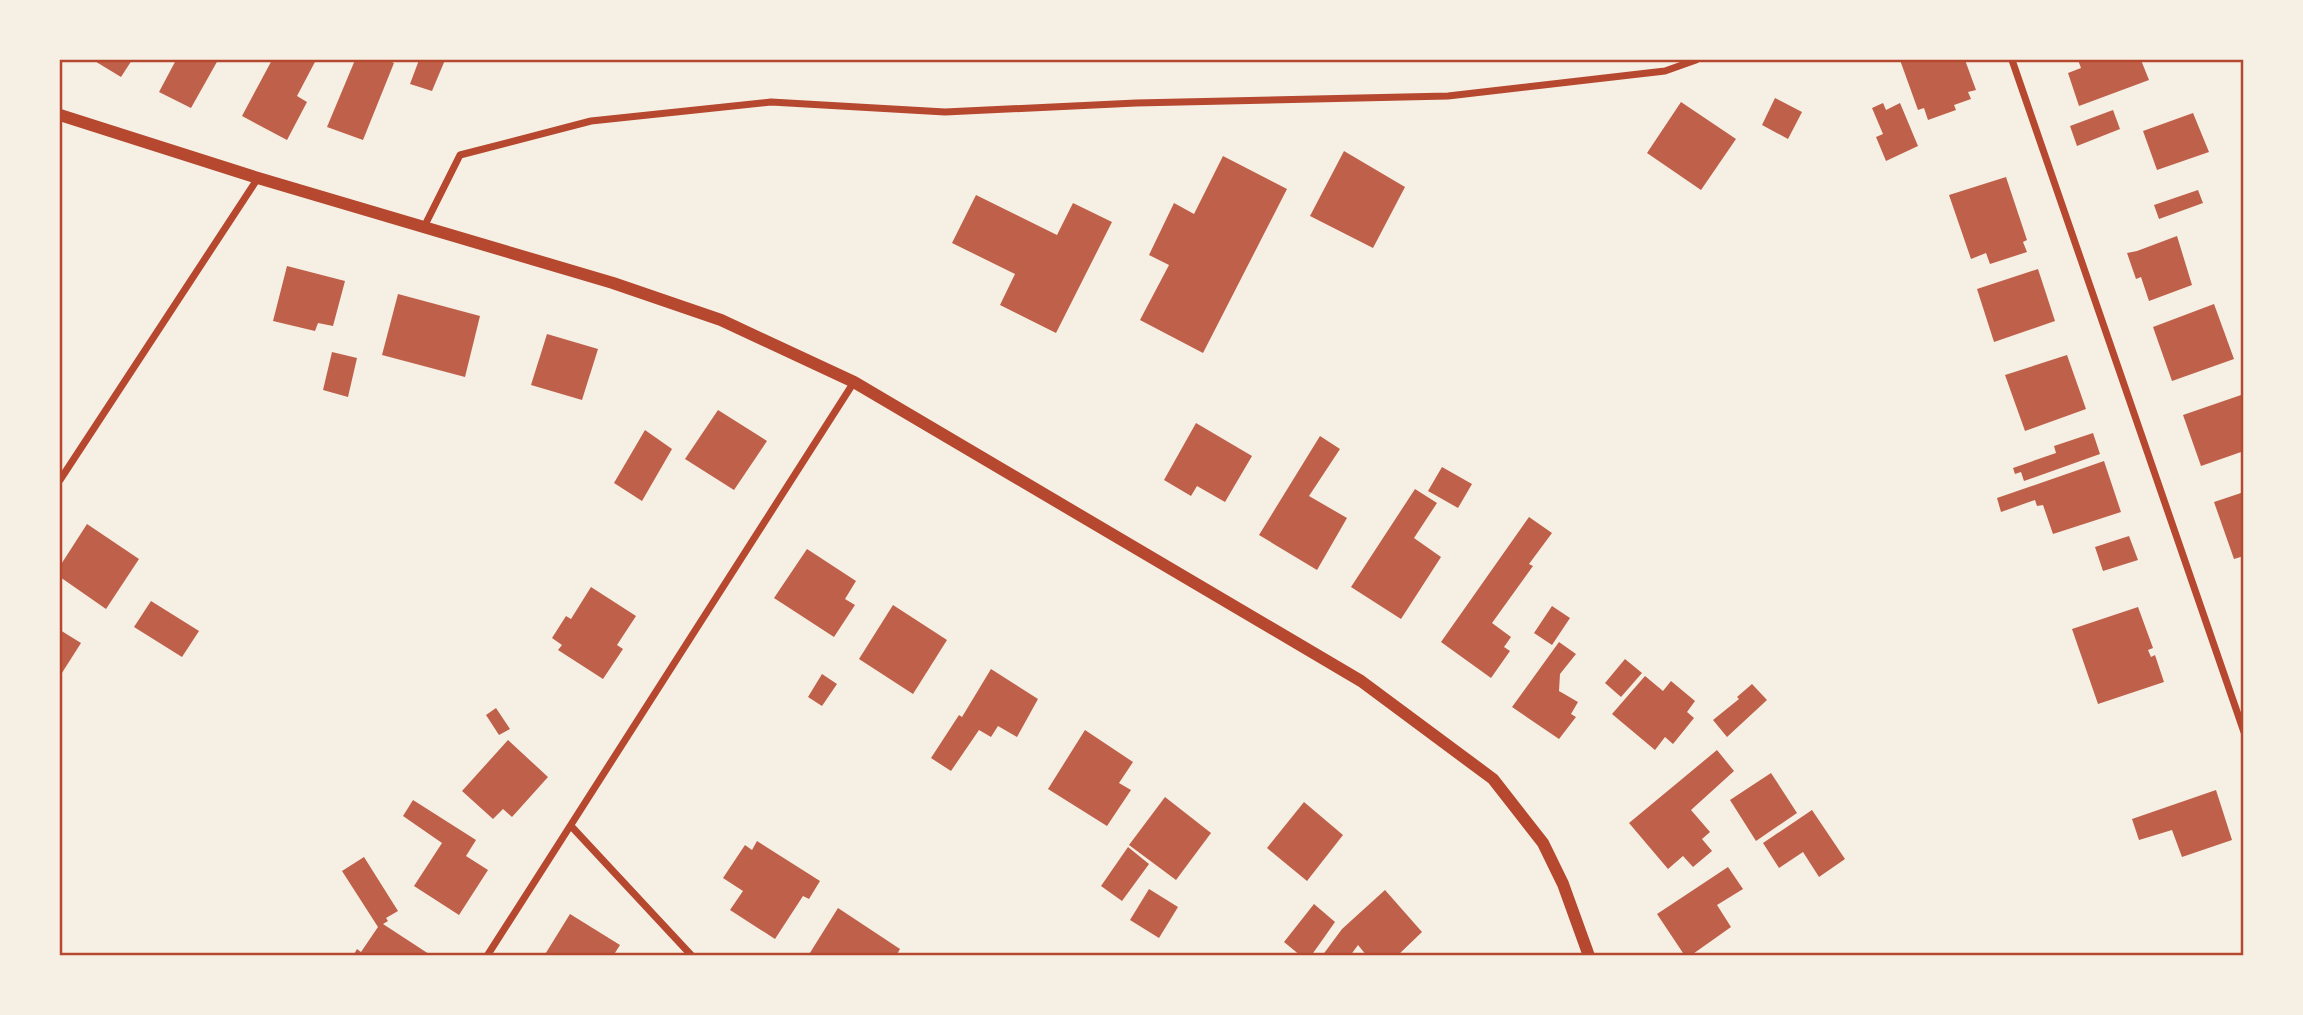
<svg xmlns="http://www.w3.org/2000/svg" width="2303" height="1015" font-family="'Sofia Sans Condensed',sans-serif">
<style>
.building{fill:#bf614a}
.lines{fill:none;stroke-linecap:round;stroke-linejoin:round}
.minor{stroke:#b5482f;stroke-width:7}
.tertiary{stroke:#b5482f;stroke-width:12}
.neatline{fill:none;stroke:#b5482f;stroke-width:2.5}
</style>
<rect width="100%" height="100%" fill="#f6efe4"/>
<g class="building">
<polygon points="93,60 132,60 121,77"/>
<polygon points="176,60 218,60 191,108 159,92"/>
<polygon points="272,60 316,60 297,96 307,102 287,140 242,116"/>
<polygon points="355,60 388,60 394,63 363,140 327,127"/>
<polygon points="419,60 445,60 432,91 410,84"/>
<polygon points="1900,60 1965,60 1976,90 1968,92 1971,99 1954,105 1956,110 1928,120 1924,108 1918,110"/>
<polygon points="2078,60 2141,60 2149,80 2079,106 2068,73 2081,68"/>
<polygon points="1775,98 1802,112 1788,139 1762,125"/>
<polygon points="1681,102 1736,139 1701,190 1647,153"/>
<polygon points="1883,103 1886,110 1900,103 1918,146 1886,161 1876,137 1883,134 1872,108"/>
<polygon points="2113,110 2120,129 2077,146 2070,126"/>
<polygon points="2193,113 2209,152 2157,170 2143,131"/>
<polygon points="1344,151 1405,187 1373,248 1310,216"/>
<polygon points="1223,156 1287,189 1203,353 1140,320 1169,265 1149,255 1174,203 1194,214"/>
<polygon points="2006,177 2027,240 2023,242 2027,252 1990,264 1986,253 1971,259 1949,195"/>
<polygon points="2198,190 2203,203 2159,219 2154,205"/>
<polygon points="976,195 1057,235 1073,203 1112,222 1056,333 1000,305 1015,274 952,243"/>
<polygon points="2177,236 2192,285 2149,301 2141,277 2136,279 2127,253 2137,251"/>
<polygon points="287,266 345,281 333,326 318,323 315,331 273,321"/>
<polygon points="2038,269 2055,321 1994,342 1977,289"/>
<polygon points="398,294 480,316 465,377 382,355"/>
<polygon points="2214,304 2234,359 2172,381 2153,327"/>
<polygon points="547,334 598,349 582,400 531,385"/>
<polygon points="332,352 357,358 348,397 323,390"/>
<polygon points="2067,355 2086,409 2025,431 2005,375"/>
<polygon points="2244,394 2244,451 2201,466 2183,415"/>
<polygon points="718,410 767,441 734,490 685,459"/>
<polygon points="1196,423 1252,456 1225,502 1197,486 1191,496 1164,480"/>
<polygon points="645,430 672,449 642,501 614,483"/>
<polygon points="2093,433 2100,454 2024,481 2021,472 2015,474 2013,468 2056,453 2054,446"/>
<polygon points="1320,436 1340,449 1309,496 1347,518 1317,570 1259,535"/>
<polygon points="2104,461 2121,512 2053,534 2043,505 2037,506 2035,500 2001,512 1997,498"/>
<polygon points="1442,467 1472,484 1458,508 1428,491"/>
<polygon points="1415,489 1437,503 1414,538 1441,557 1401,619 1351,587"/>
<polygon points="2244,492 2244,556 2234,559 2214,502"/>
<polygon points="1529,517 1552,533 1529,564 1533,566 1492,623 1511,637 1504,647 1510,651 1491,678 1441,642"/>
<polygon points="87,524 139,559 106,609 60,577 60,566"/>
<polygon points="2129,536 2138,560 2103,571 2095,547"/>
<polygon points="807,549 856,581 845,599 855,605 834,637 774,598"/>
<polygon points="591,587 636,616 617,645 623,649 603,679 558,650 562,645 552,638 566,616 571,619"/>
<polygon points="151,601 199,631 182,657 134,627"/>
<polygon points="893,605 947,640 913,694 859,659"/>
<polygon points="1552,606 1570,618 1552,645 1534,633"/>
<polygon points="2138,607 2153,648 2148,650 2151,657 2155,655 2164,682 2098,704 2072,629"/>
<polygon points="60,630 81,643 60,676"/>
<polygon points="1559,642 1576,654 1560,674 1559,691 1578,702 1571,714 1576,717 1559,739 1512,707"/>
<polygon points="1625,659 1642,673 1621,697 1605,683"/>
<polygon points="991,669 1038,699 1017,737 998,726 991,737 979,730 951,771 931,758 959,715 962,717"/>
<polygon points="822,674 837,684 822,706 808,697"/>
<polygon points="1645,676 1663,691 1671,681 1695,701 1687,712 1694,718 1673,744 1665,737 1655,750 1612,714"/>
<polygon points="1752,684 1767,700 1727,737 1713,720 1739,699 1737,697"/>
<polygon points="496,708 510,729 499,735 486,715"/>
<polygon points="1085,730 1133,762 1119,783 1131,790 1107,826 1048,789"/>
<polygon points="508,740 548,777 512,817 503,809 493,819 462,791"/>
<polygon points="1717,750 1734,771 1691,810 1710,832 1702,839 1712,851 1693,867 1683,856 1668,869 1629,823"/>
<polygon points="1771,773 1797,813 1756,841 1730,800"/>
<polygon points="2216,790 2232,840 2182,857 2172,830 2139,840 2132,819"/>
<polygon points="1165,797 1211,833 1176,880 1129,845"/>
<polygon points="413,800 476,840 466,856 488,870 459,915 414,886 442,843 403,816"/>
<polygon points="1304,802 1343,835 1307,881 1267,848"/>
<polygon points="1812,810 1845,859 1819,877 1803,852 1779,868 1763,843"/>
<polygon points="757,841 820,881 809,899 803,896 775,939 730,910 743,891 723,878 745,845 752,850"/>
<polygon points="1128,847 1149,864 1122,901 1101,886"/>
<polygon points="364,857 398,911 386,918 388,921 383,924 432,956 353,956 357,949 361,952 378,927 342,871"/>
<polygon points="1728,867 1743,889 1717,905 1731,927 1690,956 1685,956 1657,914"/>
<polygon points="1149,889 1178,907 1159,938 1130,920"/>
<polygon points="1385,890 1422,932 1397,956 1367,956 1358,945 1350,956 1322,956 1342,929"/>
<polygon points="1314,904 1335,922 1311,956 1301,956 1284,942"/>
<polygon points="838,908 900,949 896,956 808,956"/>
<polygon points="570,914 620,945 613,956 544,956"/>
</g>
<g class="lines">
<g class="minor">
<polyline points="2012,60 2244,732"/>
<polyline points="424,227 460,155 591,121 771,102 945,112 1136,103 1448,96 1665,71 1696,60"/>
<polyline points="60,480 258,178"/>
<polyline points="571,826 692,956"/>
<polyline points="487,956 854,382"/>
</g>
<polyline class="tertiary" points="60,115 258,178 613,283 721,320 854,382 1361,681 1493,779 1543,843 1563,884 1589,956"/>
</g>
<rect width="2303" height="1015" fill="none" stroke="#f6efe4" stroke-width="122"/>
<rect x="61" y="61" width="2181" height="893" class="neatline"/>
</svg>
